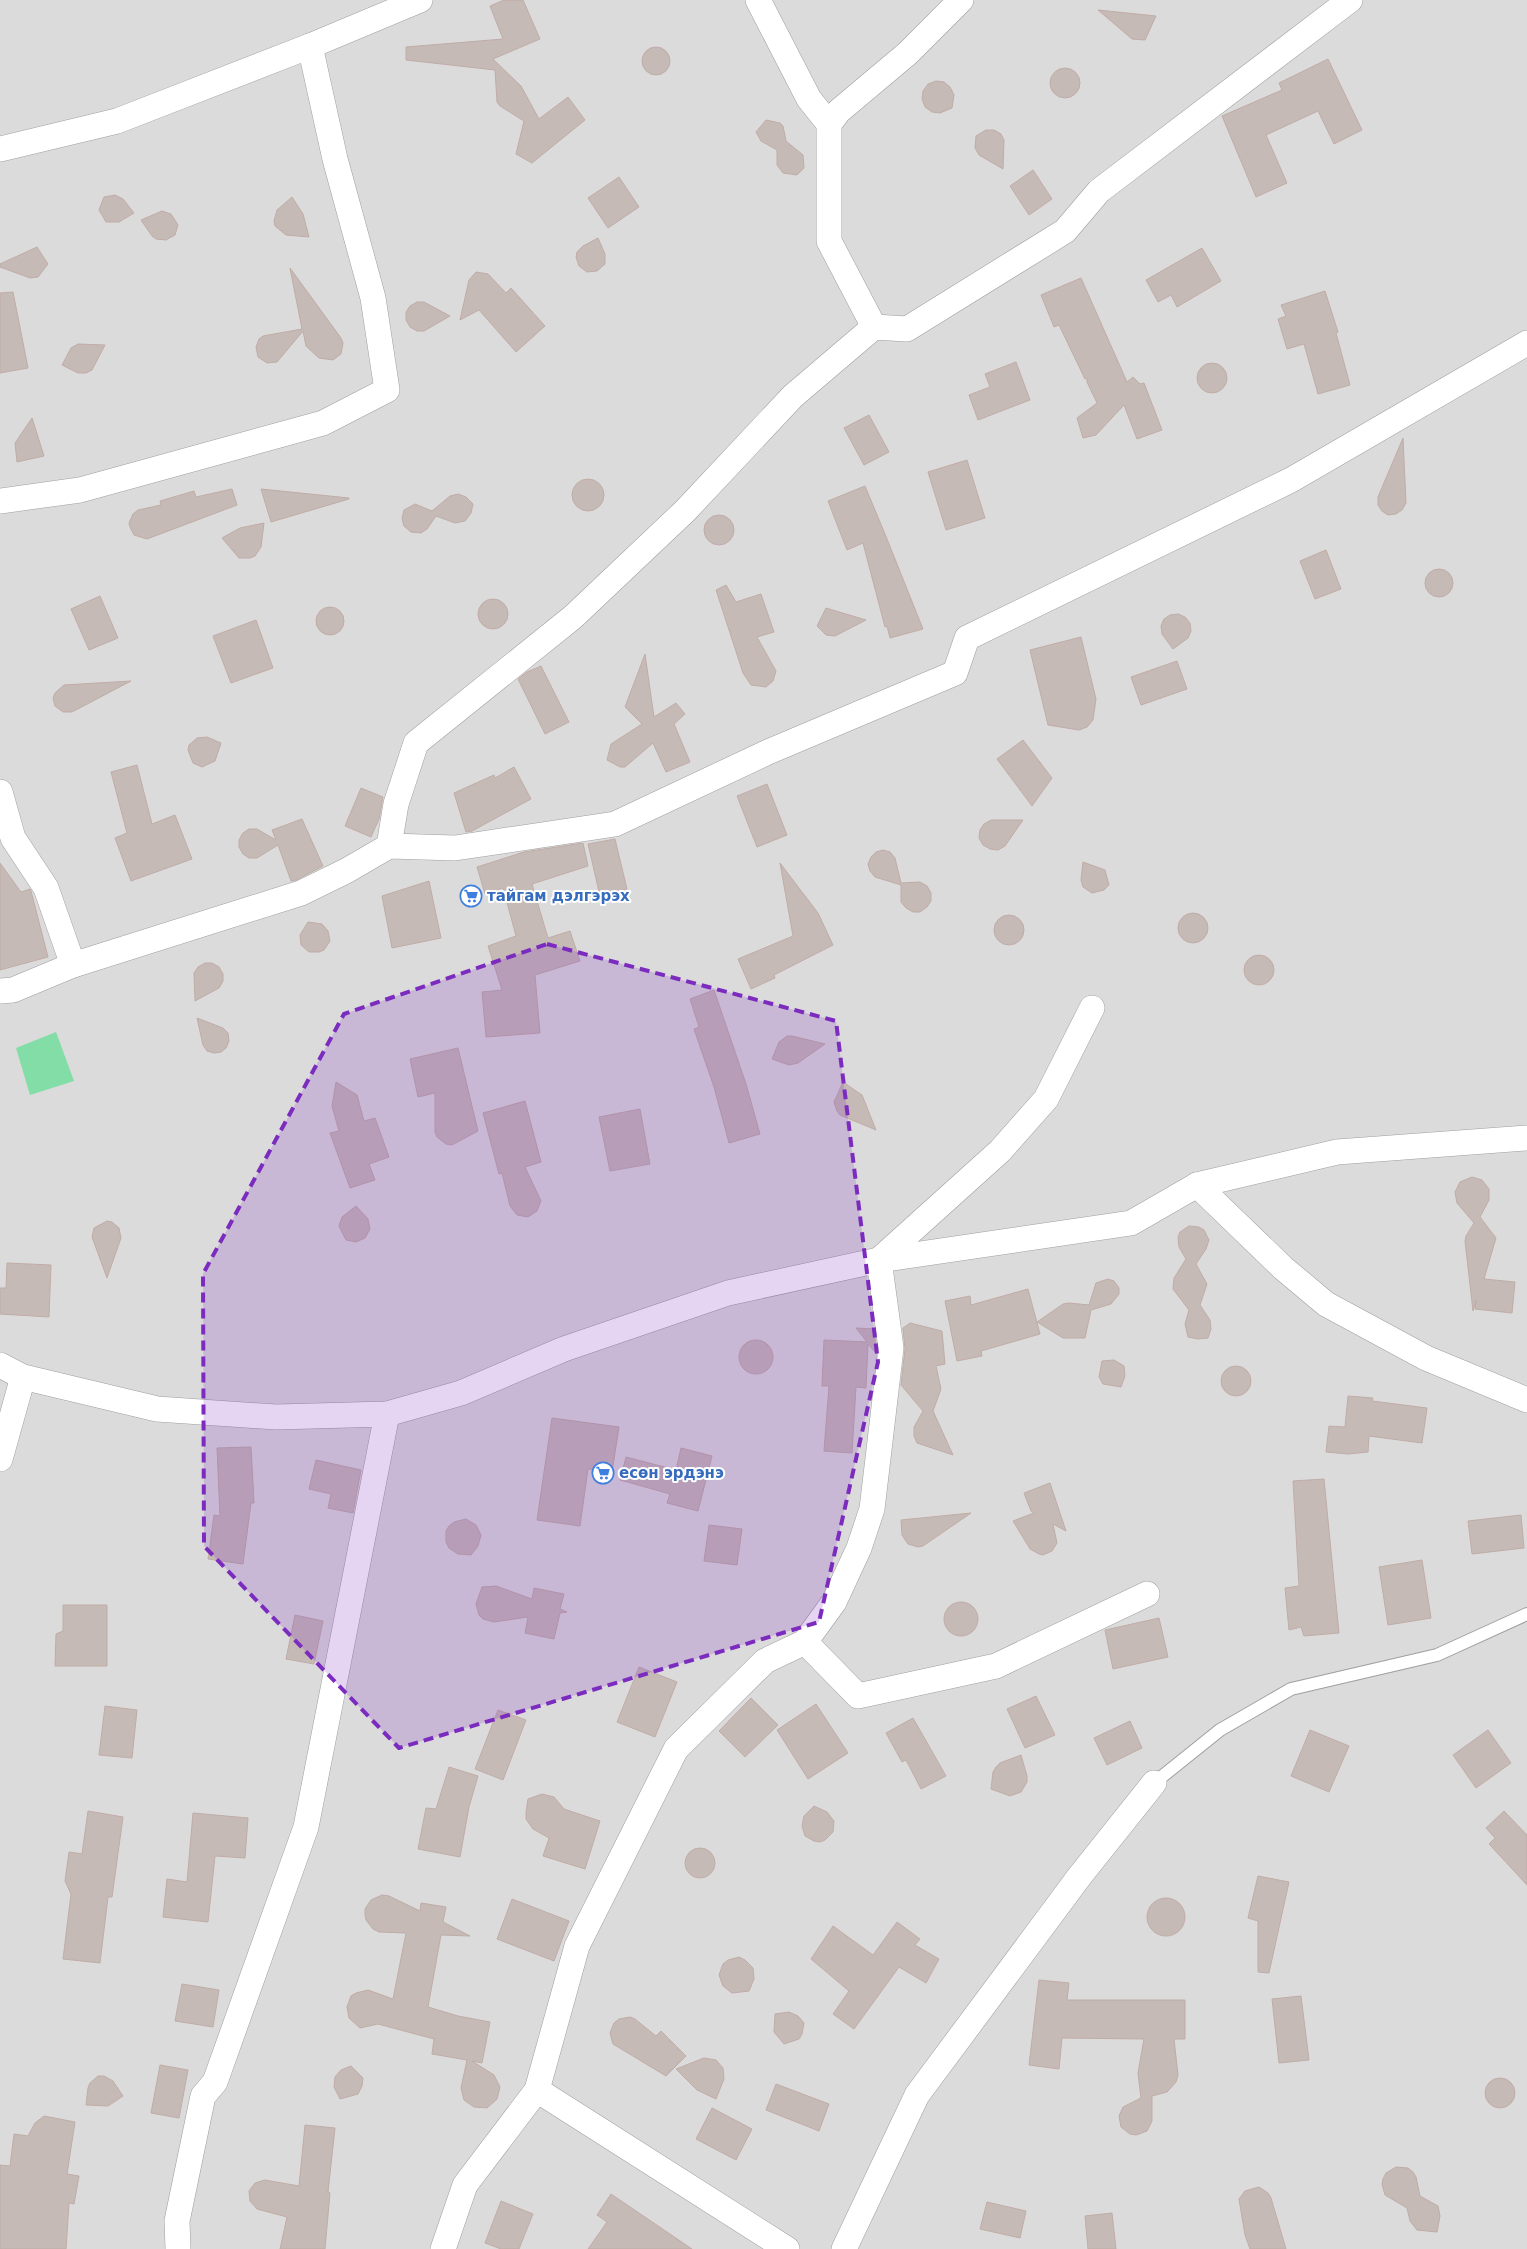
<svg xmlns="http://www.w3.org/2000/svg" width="1527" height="2249" font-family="'DejaVu Sans',sans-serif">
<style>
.residential{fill:#dcdbdb}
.pitch{fill:#82dda6}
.building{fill:#c6bab7;stroke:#c0aca6}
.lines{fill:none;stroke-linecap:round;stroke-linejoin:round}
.lane-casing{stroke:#9f9f9f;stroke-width:14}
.street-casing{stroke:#9f9f9f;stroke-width:26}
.lane{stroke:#fff;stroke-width:12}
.street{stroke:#fff;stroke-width:25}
.marked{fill:#7b2cbf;fill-opacity:0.2;stroke:#7b2cbf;stroke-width:4;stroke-dasharray:10 6;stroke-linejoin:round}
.labels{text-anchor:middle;stroke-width:4;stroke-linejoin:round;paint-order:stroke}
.shop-label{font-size:15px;font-weight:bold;fill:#366cbe;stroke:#fff;text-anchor:start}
</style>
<rect width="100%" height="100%" fill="#efe9e4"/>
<rect class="residential" x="0" y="0" width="1527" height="2249"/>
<polygon class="pitch" points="56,1032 74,1081 30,1095 16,1048"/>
<g class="building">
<polygon points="504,0 523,0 540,39 493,59 521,86 539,119 568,97 585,120 532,163 516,154 524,121 500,106 497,102 495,70 406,60 406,47 503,39 490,6"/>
<polygon points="1098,10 1156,16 1145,40 1132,39"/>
<circle cx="656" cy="61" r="14"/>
<polygon points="1328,59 1362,130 1334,144 1318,111 1266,135 1287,183 1256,197 1222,116 1282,90 1279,83"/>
<circle cx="1065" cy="83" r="15"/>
<polygon points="936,81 944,82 950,87 954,95 952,108 940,113 932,112 925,107 922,99 923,91 928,84"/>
<polygon points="766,120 780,123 783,126 786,141 803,155 804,168 797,175 783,173 777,165 777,150 761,141 756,132"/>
<polygon points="986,130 994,130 1001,134 1004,140 1003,169 979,155 975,148 976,136"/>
<polygon points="1033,170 1052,199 1029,215 1010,186"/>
<polygon points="619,177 639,207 608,228 588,198"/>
<polygon points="115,195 123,199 134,213 119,222 106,222 99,210 104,197"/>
<polygon points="292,197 303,214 309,237 286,235 275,226 274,221 277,210"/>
<polygon points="162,211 171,214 178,225 175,235 166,240 156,239 152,236 141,220"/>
<polygon points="598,238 605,254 605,264 597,271 587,272 579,266 576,257 577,252 583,246"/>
<polygon points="37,247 48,264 38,277 30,278 0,267 0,264"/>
<polygon points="1202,248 1221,281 1177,307 1171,295 1158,302 1146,280"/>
<polygon points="290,268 341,338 343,343 341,354 333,360 319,358 306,346 303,331 277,362 267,363 258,357 256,347 259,339 263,336 302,329"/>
<polygon points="476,272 488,274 506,293 511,288 545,326 516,352 479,310 460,320 469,280"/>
<polygon points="1081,278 1127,382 1133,377 1140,384 1144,383 1162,430 1137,439 1124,405 1096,435 1083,438 1077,418 1097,403 1087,382 1087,378 1085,379 1059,325 1054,327 1041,295"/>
<polygon points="1325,291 1338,332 1336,333 1350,385 1318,394 1304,344 1287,349 1278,319 1286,316 1281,305"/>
<polygon points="13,292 28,368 0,373 0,293"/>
<polygon points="417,302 424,302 450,316 424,331 417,331 410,327 406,320 406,312 410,306"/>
<polygon points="78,344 105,345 92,370 86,373 78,373 62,365 71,348"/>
<polygon points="1016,362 1030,400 978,420 969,395 990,387 985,374"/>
<circle cx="1212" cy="378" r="15"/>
<polygon points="869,415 889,452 864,465 844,428"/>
<polygon points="32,418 44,456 17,462 15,443"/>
<polygon points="1403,438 1406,503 1402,510 1396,514 1388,515 1382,511 1378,505 1378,497"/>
<polygon points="967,460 985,518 946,530 928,472"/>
<circle cx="588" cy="495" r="16"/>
<polygon points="865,486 885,534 923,629 890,638 887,626 885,627 863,543 847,550 828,501"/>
<polygon points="232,489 237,505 147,539 134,535 130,527 129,523 133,514 138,510 161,505 160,501 194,491 196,497"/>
<polygon points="261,489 349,498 349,499 271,522"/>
<polygon points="458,494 466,497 473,504 471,513 465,521 455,523 436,516 427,529 421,533 411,532 404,526 402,518 404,510 415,504 432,511 450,496"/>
<circle cx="719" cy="530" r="15"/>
<polygon points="264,523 261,547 255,556 250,558 239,558 222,538 240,528"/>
<polygon points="1326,550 1341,589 1315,599 1300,561"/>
<circle cx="1439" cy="583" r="14"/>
<polygon points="726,585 736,602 761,594 774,632 757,637 776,671 773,681 766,687 751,685 743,673 716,590"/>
<polygon points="100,596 118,638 89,650 71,609"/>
<circle cx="493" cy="614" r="15"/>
<circle cx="330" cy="621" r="14"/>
<polygon points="826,608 866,620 835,636 826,635 817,626"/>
<polygon points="1178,614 1185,617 1190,623 1191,631 1188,638 1173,649 1162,634 1161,626 1164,619 1170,615"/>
<polygon points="256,620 273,668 231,683 213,636"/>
<polygon points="1081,637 1096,699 1093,720 1087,727 1079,730 1048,725 1030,650"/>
<polygon points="645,654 654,717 676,703 685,714 674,724 690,762 666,772 653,743 625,767 620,767 607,760 611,744 642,724 625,707"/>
<polygon points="1177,661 1187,689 1141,705 1131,677"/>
<polygon points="541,666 569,722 545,734 518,679 527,672"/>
<polygon points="131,681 72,712 63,712 55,706 53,698 55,693 64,685"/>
<polygon points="207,737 221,743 215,761 202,767 193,763 188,750 189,745 197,738"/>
<polygon points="1023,740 1052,778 1032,806 997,759"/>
<polygon points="137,765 152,824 175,815 192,859 131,881 115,838 127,833 111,772"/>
<polygon points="514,767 531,799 472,831 466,832 454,793 494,775 495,778"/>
<polygon points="767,784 787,835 757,847 737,796"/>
<polygon points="361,788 383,797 379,819 371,837 345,826"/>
<polygon points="302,819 323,866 296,880 291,881 278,845 257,858 249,858 243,854 239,847 239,840 243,833 249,829 257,829 276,840 272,830"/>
<polygon points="991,820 1023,820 1005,846 998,850 990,849 983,845 979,838 980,830 984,824"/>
<polygon points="615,839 627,889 600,896 588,844"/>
<polygon points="583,843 588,866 532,884 548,938 570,931 580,961 535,975 540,1033 486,1037 482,992 502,990 488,946 516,936 503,888 485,894 477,867 524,852"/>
<polygon points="883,850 890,852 895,858 901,883 920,882 927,886 931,893 931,901 927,907 920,912 913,912 906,908 901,902 901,885 875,877 870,871 868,864 871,857 876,852"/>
<polygon points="1083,862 1105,870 1109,885 1104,890 1092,893 1083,887 1081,880"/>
<polygon points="0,863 21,892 30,889 31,891 48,957 0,970"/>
<polygon points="780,863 818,913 833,945 774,975 775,978 751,989 738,959 793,936"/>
<polygon points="429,881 441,938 392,948 382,896"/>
<circle cx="1193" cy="928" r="15"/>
<circle cx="1009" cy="930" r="15"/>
<polygon points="308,922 322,924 328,931 330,941 324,950 319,952 309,952 301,945 300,935"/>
<circle cx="1259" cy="970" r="15"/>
<polygon points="205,963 212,963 219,967 223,974 223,981 219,988 195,1001 194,973 198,967"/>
<polygon points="714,990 746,1084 760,1134 729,1143 714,1087 694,1029 699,1027 690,999"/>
<polygon points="197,1018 223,1028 228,1033 229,1041 226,1048 221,1052 214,1053 207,1051 203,1045"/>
<polygon points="787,1036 792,1036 825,1044 798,1063 789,1065 772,1059 779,1042"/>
<polygon points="458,1048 478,1131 452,1145 446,1144 437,1137 435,1132 435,1093 418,1097 410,1059"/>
<polygon points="336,1082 357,1095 364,1121 375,1118 389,1157 369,1164 375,1180 350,1188 330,1133 339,1131 332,1106"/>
<polygon points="843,1082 862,1095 876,1130 840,1115 837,1111 834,1102"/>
<polygon points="525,1101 541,1162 525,1167 541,1201 537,1211 528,1217 517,1215 510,1206 502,1173 499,1174 483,1113"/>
<polygon points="640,1109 650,1164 610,1171 599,1117"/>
<polygon points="1472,1177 1482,1180 1489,1189 1489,1200 1480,1217 1496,1238 1484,1279 1515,1282 1512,1313 1475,1309 1476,1300 1473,1311 1465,1241 1466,1236 1474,1223 1457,1203 1455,1192 1460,1182"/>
<polygon points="356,1206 368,1219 370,1229 365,1238 356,1242 346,1240 339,1226 342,1217"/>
<polygon points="107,1221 112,1222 119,1228 121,1238 107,1278 92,1237 94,1228"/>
<polygon points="1189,1226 1199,1227 1204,1230 1209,1240 1206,1249 1196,1264 1207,1284 1200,1305 1210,1320 1211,1329 1208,1338 1198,1339 1188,1337 1185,1324 1189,1310 1173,1289 1174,1278 1186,1259 1179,1247 1178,1237 1180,1232"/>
<polygon points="7,1263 51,1265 49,1317 0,1314 0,1288 6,1288"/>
<polygon points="1108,1279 1114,1281 1119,1288 1119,1294 1111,1304 1091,1310 1085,1338 1063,1338 1037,1322 1063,1304 1069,1303 1089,1305 1096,1283"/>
<polygon points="1028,1289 1040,1334 981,1351 982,1356 957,1361 945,1301 970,1296 971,1305"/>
<polygon points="910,1323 942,1331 945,1364 936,1366 941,1389 933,1411 953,1455 917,1443 914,1436 914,1427 923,1411 901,1385 905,1349 903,1328"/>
<polygon points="856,1328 874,1329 877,1348 876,1353 868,1344 866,1388 856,1387 852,1453 824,1451 829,1386 822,1386 824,1340 867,1342"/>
<circle cx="756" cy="1357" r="17"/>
<polygon points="1114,1360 1124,1366 1125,1376 1121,1387 1103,1384 1099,1377 1102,1361"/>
<circle cx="1236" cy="1381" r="15"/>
<polygon points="1348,1396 1373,1398 1372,1401 1427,1408 1422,1443 1369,1436 1368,1452 1348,1454 1326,1452 1329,1426 1345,1427"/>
<polygon points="552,1418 619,1427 612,1472 588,1469 580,1526 537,1520"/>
<polygon points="251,1447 254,1503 251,1503 243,1564 208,1559 214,1515 220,1516 217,1448"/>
<polygon points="681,1448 712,1456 698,1511 667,1503 670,1494 620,1480 626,1457 676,1470"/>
<polygon points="316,1460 361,1470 353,1513 328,1508 331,1494 309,1489"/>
<polygon points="1324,1479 1339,1633 1304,1636 1301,1627 1289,1630 1285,1588 1299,1586 1293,1481"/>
<polygon points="1050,1483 1066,1531 1053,1524 1057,1543 1052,1551 1043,1555 1039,1554 1030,1549 1013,1521 1034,1513 1031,1511 1024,1493"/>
<polygon points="971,1513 923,1546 918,1547 908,1544 902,1535 901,1520"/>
<polygon points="1521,1515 1524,1548 1472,1554 1468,1521"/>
<polygon points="466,1519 476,1525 481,1535 478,1546 471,1555 458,1554 449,1548 446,1542 446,1531 449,1526 454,1522"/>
<polygon points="709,1525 742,1529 737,1565 704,1561"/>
<polygon points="1422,1560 1431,1618 1388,1625 1379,1567"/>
<polygon points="496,1586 532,1599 534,1588 564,1594 560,1609 567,1612 560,1613 554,1639 525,1633 528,1617 494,1622 483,1619 479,1615 476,1604 482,1587"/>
<circle cx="961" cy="1619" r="17"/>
<polygon points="63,1605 107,1605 107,1666 55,1666 56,1634 63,1631"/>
<polygon points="295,1615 323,1621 314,1664 286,1659"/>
<polygon points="1159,1618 1168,1657 1113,1669 1105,1630"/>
<polygon points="639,1667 677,1682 655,1737 617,1722"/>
<polygon points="1036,1696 1055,1735 1025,1748 1007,1709"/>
<polygon points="751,1698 778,1725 745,1757 719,1731"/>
<polygon points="816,1704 848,1753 808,1779 777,1730"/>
<polygon points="105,1706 137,1710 132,1758 99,1755"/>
<polygon points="498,1710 526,1720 503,1780 475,1769"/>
<polygon points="913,1718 946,1776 921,1789 906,1760 902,1762 886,1733"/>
<polygon points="1130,1721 1142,1748 1107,1765 1094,1738"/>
<polygon points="1310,1730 1349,1746 1329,1792 1291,1776"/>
<polygon points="1488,1730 1511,1763 1476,1788 1453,1755"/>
<polygon points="1021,1755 1027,1776 1027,1782 1021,1792 1010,1796 991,1789 993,1772 996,1767 1000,1763"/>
<polygon points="449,1767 478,1776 469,1807 460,1857 418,1849 426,1808 436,1809"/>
<polygon points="542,1794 554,1797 564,1809 600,1821 585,1869 543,1856 549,1838 533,1829 526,1819 526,1812 528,1799"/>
<polygon points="814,1806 827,1812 834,1821 833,1832 825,1840 820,1842 814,1841 805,1836 802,1826 804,1816"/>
<polygon points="88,1811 123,1817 112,1897 108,1897 100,1963 63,1959 71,1894 65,1881 69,1852 82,1854"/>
<polygon points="1504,1811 1527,1835 1527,1885 1489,1844 1495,1838 1486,1828"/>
<polygon points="193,1813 248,1818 245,1858 215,1856 208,1922 163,1917 167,1879 187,1882"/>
<circle cx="700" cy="1863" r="15"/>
<polygon points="1258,1876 1289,1882 1269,1973 1258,1972 1258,1921 1248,1918"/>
<polygon points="382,1895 389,1896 420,1911 421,1903 446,1907 443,1922 470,1936 441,1935 428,2007 458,2016 490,2022 482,2063 472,2061 494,2075 500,2087 497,2099 487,2108 474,2107 464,2100 461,2088 467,2060 432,2054 434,2039 378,2024 360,2028 349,2018 347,2007 351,1996 356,1993 368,1990 393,1999 406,1933 379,1932 373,1929 366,1920 365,1915 365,1909 371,1900"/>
<circle cx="1166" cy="1917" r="19"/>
<polygon points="512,1899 569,1921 554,1961 497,1939"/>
<polygon points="897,1922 920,1939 915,1945 939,1959 926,1983 899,1967 854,2029 833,2014 849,1991 811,1959 833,1926 873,1955"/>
<polygon points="739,1957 745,1960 753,1968 754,1979 749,1991 732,1993 723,1986 719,1975 723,1964 728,1960"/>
<polygon points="1039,1980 1069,1983 1067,2000 1185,2000 1185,2039 1174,2039 1178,2075 1176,2082 1167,2092 1152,2096 1152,2121 1147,2131 1136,2135 1130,2134 1121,2127 1119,2116 1123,2107 1141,2098 1138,2073 1144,2039 1062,2038 1059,2069 1029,2065"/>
<polygon points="182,1984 219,1990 213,2027 175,2021"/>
<polygon points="1301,1996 1309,2060 1279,2063 1272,1999"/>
<polygon points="789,2012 798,2016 804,2023 802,2034 799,2039 784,2044 774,2032 775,2014"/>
<polygon points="630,2017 635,2019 656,2036 661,2031 686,2056 666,2076 613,2044 610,2033 614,2023 619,2019"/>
<polygon points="704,2058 716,2060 723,2068 724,2079 716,2099 697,2090 676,2069"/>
<polygon points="160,2065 188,2070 179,2118 151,2113"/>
<polygon points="351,2066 363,2078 362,2086 358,2094 340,2099 334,2087 335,2077 341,2070"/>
<polygon points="98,2076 104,2076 113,2081 123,2096 108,2106 86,2105 88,2088 90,2083"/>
<circle cx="1500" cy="2093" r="15"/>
<polygon points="776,2084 829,2104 819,2131 766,2110"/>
<polygon points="712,2108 752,2129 736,2160 696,2139"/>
<polygon points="44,2116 75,2122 67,2174 79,2176 74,2204 69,2203 66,2249 0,2249 0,2165 10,2166 14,2134 28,2136 35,2123"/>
<polygon points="305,2125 335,2128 328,2192 330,2193 325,2249 280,2249 287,2217 257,2209 250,2201 249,2191 255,2183 265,2180 299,2186"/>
<polygon points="1396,2167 1408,2168 1413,2172 1416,2177 1420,2196 1438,2206 1440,2216 1437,2232 1417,2230 1410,2221 1407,2208 1385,2195 1382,2184 1383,2179 1386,2173"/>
<polygon points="1259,2187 1268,2193 1271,2198 1286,2249 1250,2249 1245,2235 1239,2199 1245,2191"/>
<polygon points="611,2194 692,2249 588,2249 607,2222 597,2215"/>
<polygon points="501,2201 533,2214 519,2249 501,2249 485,2243"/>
<polygon points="987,2202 1026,2211 1020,2238 980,2229"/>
<polygon points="1112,2213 1116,2249 1088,2249 1085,2216"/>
</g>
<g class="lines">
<g class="lane-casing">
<polyline id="lane" points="1154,1783 1220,1730 1291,1689 1437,1655 1527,1614"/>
</g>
<g class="street-casing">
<g id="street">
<polyline points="758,0 809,99 829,124 829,241 874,327"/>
<polyline points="829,124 839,111 908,53 961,0"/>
<polyline points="0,149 117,121 310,46 420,0"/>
<polyline points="0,501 80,490 323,423 387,390 373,298 335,159 310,46"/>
<polyline points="0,792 13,838 46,888 73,965"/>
<polyline points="389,846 396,804 416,743 573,617 685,511 793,396 874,327 907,329 1065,231 1099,191 1350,0"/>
<polyline points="0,991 13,990 73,965 301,893 346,871 389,846 455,848 615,824 768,752 955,673 967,638 1291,480 1527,343"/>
<polyline points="1197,1185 1283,1268 1326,1304 1426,1358 1527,1400"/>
<polyline points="0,1365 23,1377 157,1409 276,1417 387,1414 461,1393 564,1349 728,1293 879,1260 1131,1223 1197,1185 1337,1152 1527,1138"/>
<polyline points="0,1459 23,1377"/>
<polyline points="805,1642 858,1696 996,1666 1147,1594"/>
<polyline points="537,2090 787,2249"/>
<polyline points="178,2249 177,2221 203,2096 215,2082 306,1827 387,1414"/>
<polyline points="443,2249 465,2185 537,2090 577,1946 676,1749 765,1661 805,1642 834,1602 859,1548 872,1509 891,1348 879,1260 1000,1151 1046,1099 1092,1008"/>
<polyline points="844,2249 917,2095 1079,1877 1154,1783"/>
</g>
</g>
<use href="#lane" class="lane"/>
<use href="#street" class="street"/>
</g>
<path class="marked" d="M547 944 836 1021 878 1362 819 1622 399 1748 204 1546 203 1274 344 1014Z"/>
<defs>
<g id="supermarket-ring" transform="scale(1.125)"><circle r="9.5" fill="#fff" stroke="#3f7fe0" stroke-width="1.5"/><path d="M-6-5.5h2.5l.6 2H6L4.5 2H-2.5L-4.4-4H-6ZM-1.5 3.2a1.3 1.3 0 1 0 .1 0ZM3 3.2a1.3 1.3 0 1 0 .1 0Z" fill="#3f7fe0"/></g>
</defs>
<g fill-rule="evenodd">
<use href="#supermarket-ring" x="471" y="896"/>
<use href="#supermarket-ring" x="603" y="1473"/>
</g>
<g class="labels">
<g class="shop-label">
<text x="487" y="901">тайгам дэлгэрэх</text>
<text x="619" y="1478">есөн эрдэнэ</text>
</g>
</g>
</svg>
